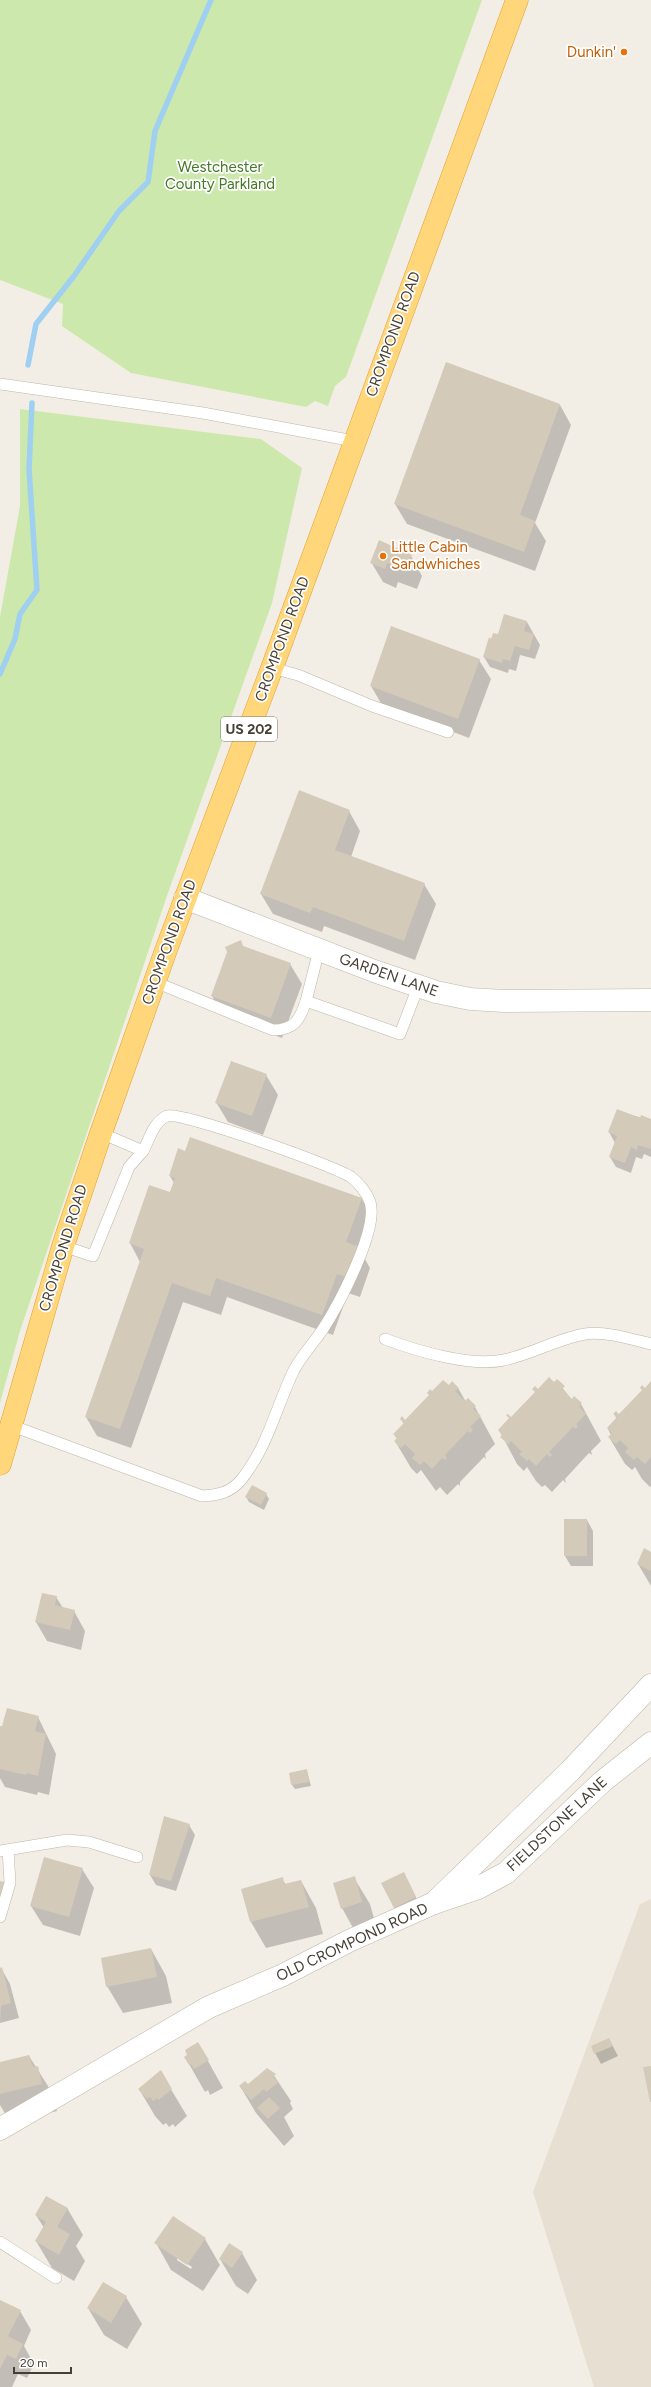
<svg xmlns="http://www.w3.org/2000/svg" width="651" height="2387" font-family="Figtree,sans-serif">
<style>
.residential{fill:#e7e0d2}
.green{fill:#cde8ac}
.shadow{fill:#0003;fill-rule:evenodd}
.lines{fill:none;stroke-linecap:round;stroke-linejoin:round}
.stream{stroke:#9fcff1;stroke-width:5.5}
.building{fill:#d4caba}
.service-casing{stroke:#beb6a7;stroke-width:12}
.minor-casing{stroke:#beb6a7;stroke-width:23}
.tertiary-casing{stroke:#beb6a7;stroke-width:23}
.trunk-casing{stroke:#e0a131;stroke-width:23}
.service{stroke:#fff;stroke-width:11}
.minor{stroke:#fff;stroke-width:22}
.tertiary{stroke:#fff;stroke-width:22}
.trunk{stroke:#ffd67a;stroke-width:22}
.food-dot{fill:#e8710a;stroke:#fff;stroke-width:1.5}
.labels{text-anchor:middle;stroke-width:3.5;stroke-linejoin:round;paint-order:stroke}
.shield{fill:#fff;stroke:#7d7971;stroke-width:1}
.shield-label{font-size:14px;font-weight:bold;fill:#453f34}
.food-label{font-size:15px;fill:#c56008;stroke:#fff;text-anchor:end}
.park-label{font-size:15px;fill:#457827;stroke:#fff}
.street-label{font-size:15px;fill:#453f34;stroke:#fff}
</style>
<rect width="100%" height="100%" fill="#f3eee5"/>
<polygon class="residential" points="651,1899 651,2387 594,2387 533,2192 640,1904"/>
<g class="green">
<polygon points="0,0 482,0 346,377 335,386 328,406 315,401 306,407 131,373 62,326 63,304 0,280"/>
<polygon points="20,409 261,439 302,468 272,603 168,893 20,1331 0,1403 0,617 20,506"/>
</g>
<g class="shadow">
<polygon points="560,405 571,425 535,523 546,541 535,571 407,524 395,504"/>
<polygon points="411,556 422,576 417,589 398,582 396,588 383,582 371,562"/>
<polygon points="505,615 527,622 540,645 535,659 520,655 516,671 509,669 508,673 490,667 484,657 492,640 499,636"/>
<polygon points="479,660 491,679 469,738 382,705 371,686"/>
<polygon points="349,811 360,831 351,857 424,884 436,904 415,960 324,926 322,932 273,914 261,894"/>
<polygon points="243,947 290,964 302,984 282,1038 223,1016 212,996"/>
<polygon points="266,1075 278,1095 263,1135 228,1122 216,1102"/>
<polygon points="617,1110 651,1121 651,1157 644,1154 642,1159 636,1157 631,1173 616,1167 610,1157 615,1143 609,1132"/>
<polygon points="179,1150 361,1198 373,1218 361,1252 370,1268 360,1297 348,1293 333,1335 227,1297 221,1315 183,1302 131,1448 97,1436 86,1417 140,1262 130,1243 170,1193 174,1183 170,1176"/>
<polygon points="557,1381 572,1400 581,1404 601,1441 591,1451 592,1455 589,1453 565,1479 566,1483 563,1480 552,1492 545,1485 542,1487 536,1481 527,1467 524,1471 517,1464 499,1430 538,1390"/>
<polygon points="651,1383 651,1486 650,1487 642,1479 635,1467 632,1470 625,1464 609,1437 611,1435 608,1429 617,1419 614,1414 619,1416"/>
<polygon points="449,1386 458,1388 466,1402 468,1400 475,1407 495,1444 485,1454 486,1459 484,1457 460,1482 460,1486 458,1484 447,1495 440,1487 436,1491 421,1470 417,1474 411,1468 395,1441 397,1439 394,1434 404,1424 401,1419 405,1421 432,1393"/>
<polygon points="266,1494 269,1499 264,1510 249,1502 246,1497"/>
<polygon points="587,1520 593,1531 593,1566 571,1566 565,1556"/>
<polygon points="651,1553 651,1586 638,1564"/>
<polygon points="56,1597 63,1608 74,1611 85,1631 81,1650 47,1641 36,1622"/>
<polygon points="38,1717 56,1754 49,1795 38,1792 37,1795 5,1787 0,1778 0,1727"/>
<polygon points="307,1771 311,1786 295,1789 292,1785"/>
<polygon points="189,1825 195,1835 176,1891 156,1885 150,1875"/>
<polygon points="82,1869 94,1888 80,1936 43,1925 31,1906"/>
<polygon points="354,1878 370,1904 377,1929 357,1935 342,1908"/>
<polygon points="282,1879 286,1885 301,1881 316,1908 323,1934 266,1948 251,1922"/>
<polygon points="409,1883 421,1908 400,1918 382,1884"/>
<polygon points="151,1949 166,1976 172,2003 123,2013 107,1986"/>
<polygon points="1,1968 10,1984 19,2018 0,2023"/>
<polygon points="609,2039 618,2056 601,2064 592,2047"/>
<polygon points="198,2043 223,2088 210,2095 208,2090 205,2092 185,2057"/>
<polygon points="29,2056 53,2094 57,2111 10,2122 0,2105 0,2063"/>
<polygon points="160,2071 187,2116 175,2127 173,2124 169,2127 166,2123 163,2125 155,2116 139,2089"/>
<polygon points="271,2071 291,2101 290,2103 293,2109 284,2117 294,2136 284,2146 256,2113 240,2086 248,2086"/>
<polygon points="67,2208 83,2235 76,2246 85,2261 74,2281 52,2268 36,2241 44,2228 36,2215"/>
<path d="M205 2239 220 2265 203 2291 171 2270 156 2243ZM177 2257 192 2267 191 2269 177 2260Z"/>
<polygon points="242,2253 257,2280 248,2294 236,2286 220,2259"/>
<polygon points="104,2283 126,2297 142,2324 127,2349 104,2335 88,2308"/>
<polygon points="0,2301 20,2311 31,2330 24,2346 34,2364 27,2378 18,2374 12,2387 0,2387"/>
</g>
<g class="lines">
<g class="stream">
<polyline points="28,365 36,324 74,276 119,211 148,182 155,131 211,0"/>
<polyline points="0,674 15,639 20,614 37,590 29,469 32,403"/>
</g>
</g>
<g class="building">
<polygon points="446,362 560,404 520,515 535,521 524,552 394,504"/>
<polygon points="379,540 412,555 405,570 387,563 385,569 370,563"/>
<polygon points="504,614 527,621 524,631 534,634 529,650 515,646 510,661 503,659 502,663 483,657 489,637 491,639 493,633 498,634"/>
<polygon points="391,626 480,659 458,719 370,686"/>
<polygon points="299,790 350,810 335,850 425,883 404,941 313,907 310,913 260,894"/>
<polygon points="241,940 243,946 291,963 271,1018 211,996 227,952 225,947"/>
<polygon points="231,1061 267,1074 252,1116 215,1103"/>
<polygon points="617,1109 640,1118 641,1115 651,1119 651,1149 638,1145 637,1150 631,1147 625,1163 609,1157 617,1136 608,1132"/>
<polygon points="190,1137 362,1198 346,1242 359,1247 349,1278 337,1274 322,1315 216,1278 210,1296 172,1283 120,1429 85,1417 144,1249 129,1243 149,1185 170,1192 175,1178 169,1176 178,1148 185,1151"/>
<polygon points="549,1377 554,1382 557,1379 565,1386 562,1389 572,1399 574,1396 582,1403 579,1406 586,1414 576,1424 578,1426 576,1429 573,1427 549,1452 552,1455 550,1457 547,1454 536,1466 529,1459 527,1461 519,1454 522,1452 511,1441 508,1444 500,1437 502,1435 498,1430 509,1418 506,1415 508,1414 511,1417 535,1392 532,1389 535,1386 538,1389"/>
<polygon points="443,1380 449,1385 452,1381 459,1388 455,1391 465,1401 468,1398 476,1406 473,1409 481,1416 470,1427 473,1430 470,1433 468,1431 445,1455 447,1458 445,1460 442,1458 432,1469 424,1461 420,1465 412,1458 415,1454 405,1444 401,1448 394,1441 397,1438 393,1434 404,1423 400,1419 402,1416 405,1420 429,1395 427,1393 430,1389 432,1391"/>
<polygon points="651,1381 651,1457 645,1464 637,1457 634,1460 625,1452 628,1448 620,1440 616,1444 608,1437 612,1433 607,1428 617,1417 613,1414 616,1411 619,1414 642,1390 640,1388 642,1385 645,1388"/>
<polygon points="252,1485 267,1493 261,1505 245,1497"/>
<rect x="564" y="1519" width="23" height="37"/>
<polygon points="644,1548 651,1552 651,1571 637,1564"/>
<polygon points="42,1593 57,1596 55,1605 75,1610 70,1630 35,1622"/>
<polygon points="7,1708 39,1716 35,1731 46,1734 38,1776 27,1773 26,1775 0,1769 0,1726 2,1726"/>
<polygon points="307,1769 309,1782 291,1785 289,1773"/>
<polygon points="164,1816 190,1824 171,1881 149,1875"/>
<polygon points="44,1857 83,1868 69,1917 30,1906"/>
<polygon points="404,1872 416,1897 394,1908 381,1883"/>
<polygon points="355,1876 362,1902 341,1909 333,1883"/>
<polygon points="283,1877 284,1884 301,1880 309,1907 250,1922 241,1889"/>
<polygon points="0,1881 5,1882 0,1907"/>
<polygon points="151,1948 157,1977 106,1987 101,1958"/>
<polygon points="2,1967 11,2003 0,2006 0,1968"/>
<polygon points="609,2038 613,2046 594,2054 591,2046"/>
<polygon points="198,2042 209,2060 194,2069 191,2064 189,2065 184,2057 187,2055 185,2050"/>
<polygon points="29,2055 33,2067 38,2066 42,2084 0,2094 0,2062"/>
<polygon points="651,2066 651,2102 650,2102 643,2067"/>
<polygon points="267,2068 276,2074 273,2077 279,2082 266,2092 264,2089 251,2100 239,2086 245,2081 248,2084"/>
<polygon points="161,2070 172,2089 159,2100 157,2098 153,2101 150,2097 147,2099 138,2089"/>
<polygon points="269,2097 280,2108 268,2119 257,2108"/>
<polygon points="46,2196 68,2208 57,2227 70,2234 59,2255 35,2241 46,2222 35,2215"/>
<polygon points="173,2216 206,2238 187,2265 154,2243"/>
<polygon points="229,2243 243,2252 232,2268 219,2259"/>
<polygon points="103,2282 127,2296 111,2323 87,2308"/>
<polygon points="0,2300 21,2310 8,2336 23,2344 16,2359 7,2355 0,2369"/>
</g>
<g class="lines">
<g class="service-casing">
<g id="service">
<polyline points="0,384 203,413 354,441"/>
<polyline points="272,668 298,675 372,706 448,732"/>
<polyline points="319,950 306,1001 400,1034 418,987"/>
<path d="M155 982 273 1030C294 1030 300 1020 306 1001"/>
<polyline points="63,1246 93,1256 129,1167 143,1151"/>
<path d="M385 1339C417 1351 470 1367 504 1360 532 1354 557 1339 585 1334 606 1331 631 1339 651 1344"/>
<path d="M10 1425 202 1496C218 1495 230 1493 241 1480 268 1447 276 1407 294 1370 302 1355 313 1344 323 1329 338 1306 379 1229 370 1202 367 1193 359 1183 351 1177 335 1166 181 1111 167 1116 154 1121 149 1140 143 1151L101 1133"/>
<polyline points="0,1851 67,1840 89,1842 137,1857"/>
<polyline points="0,1917 10,1883 8,1850"/>
<polyline points="0,2242 56,2278"/>
</g>
</g>
<g class="minor-casing">
<g id="minor">
<polyline points="185,898 374,971 436,992 470,999 504,1001 651,1000"/>
<polyline points="434,1903 478,1888 506,1873 603,1781 651,1743"/>
</g>
</g>
<g class="tertiary-casing">
<polyline id="tertiary" points="0,2129 209,2007 283,1975 349,1941 434,1903 570,1771 651,1685"/>
</g>
<g class="trunk-casing">
<polyline id="trunk" points="0,1464 63,1246 101,1133 166,950 272,668 517,0"/>
</g>
<use href="#service" class="service"/>
<use href="#minor" class="minor"/>
<use href="#tertiary" class="tertiary"/>
<use href="#trunk" class="trunk"/>
</g>
<g class="food-dot">
<circle cx="624" cy="52" r="4"/>
<circle cx="383" cy="556" r="4"/>
</g>
<g class="labels">
<rect class="shield" x="221" y="717" width="56" height="24" rx="3"/>
<g class="shield-label">
<text x="249" y="734">US 202</text>
</g>
<g class="food-label">
<text x="616" y="57">Dunkin'</text>
<text x="391" y="552" text-anchor="start">Little Cabin<tspan x="391" dy="17">Sandwhiches</tspan></text>
</g>
<g class="park-label">
<text x="220" y="172">Westchester<tspan x="220" dy="17">County Parkland</tspan></text>
</g>
<g class="street-label">
<text transform="translate(393 334) rotate(-70)" y="5">CROMPOND ROAD</text>
<text transform="translate(282 639) rotate(-70)" y="5">CROMPOND ROAD</text>
<text transform="translate(169 942) rotate(-70)" y="5">CROMPOND ROAD</text>
<text transform="translate(389 975) rotate(19)" y="5">GARDEN LANE</text>
<text transform="translate(63 1248) rotate(-73)" y="5">CROMPOND ROAD</text>
<text transform="translate(557 1824) rotate(-43)" y="5">FIELDSTONE LANE</text>
<text transform="translate(352 1942) rotate(-25)" y="5">OLD CROMPOND ROAD</text>
</g>
</g>
<path d="M14 2367v6h57v-6" fill="none" stroke="#453f34" stroke-width="2"/>
<text x="20" y="2367" font-size="12" fill="#453f34" stroke="#ffffff" stroke-width="3" paint-order="stroke">20 m</text>
</svg>
